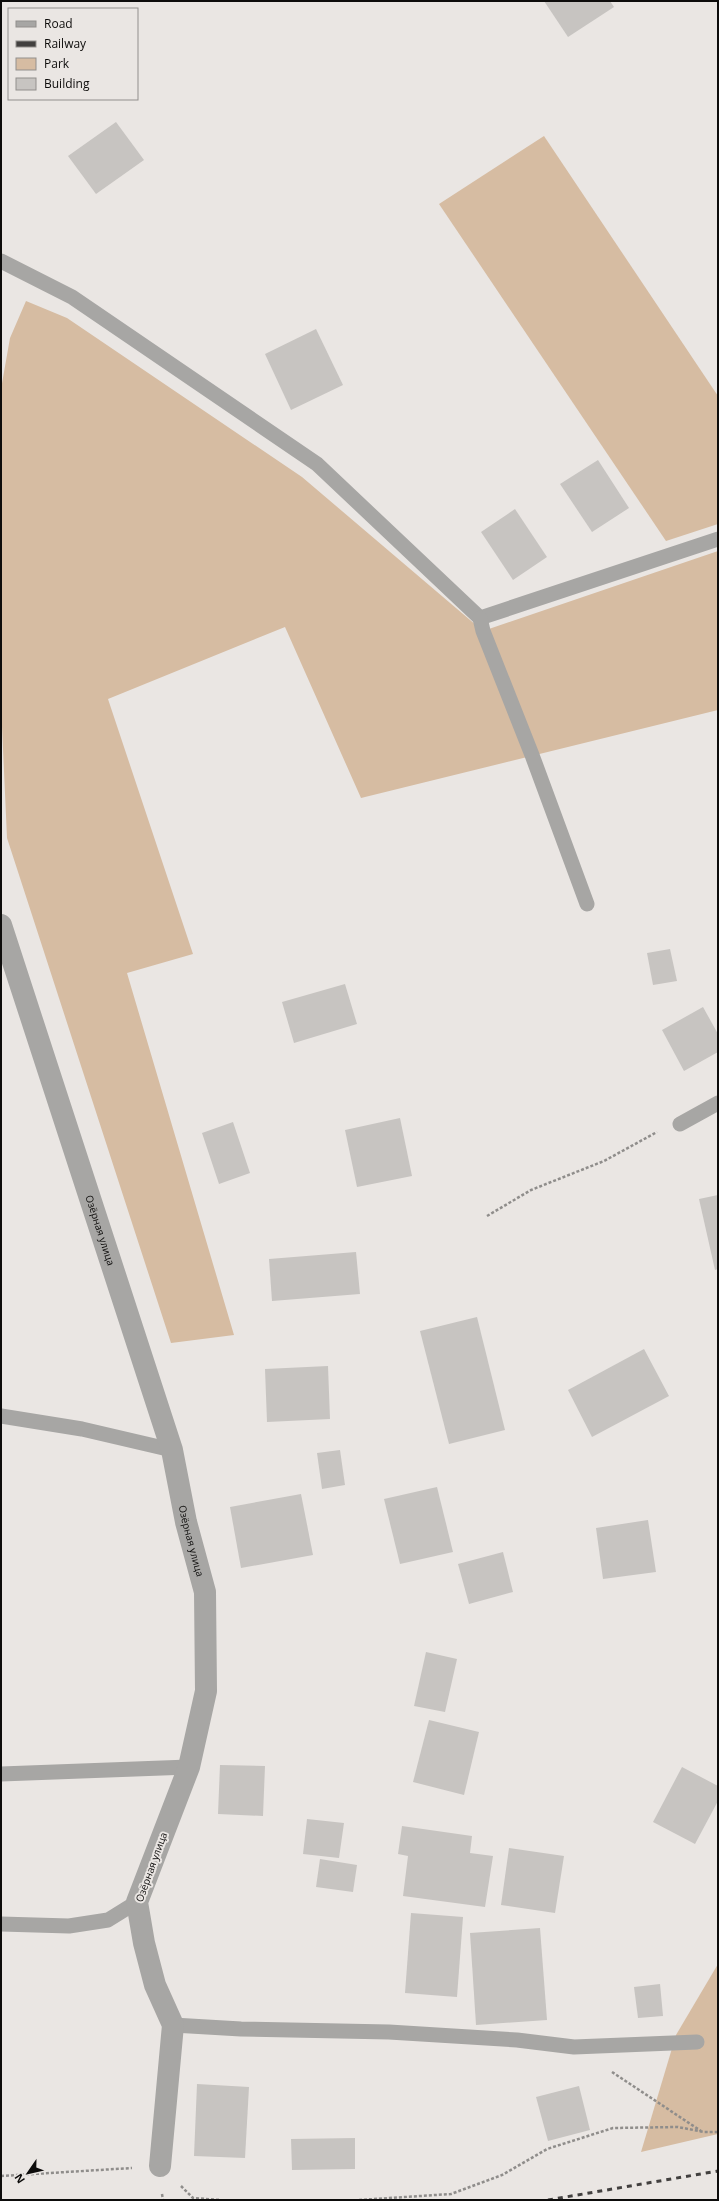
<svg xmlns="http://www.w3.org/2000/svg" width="719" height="2201" font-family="'Open Sans',sans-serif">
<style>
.green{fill:#d6bca2}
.building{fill:#c7c4c1}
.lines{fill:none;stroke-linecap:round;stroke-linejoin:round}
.path{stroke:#8f8d8b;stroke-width:2.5;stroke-dasharray:3 2;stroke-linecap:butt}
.lane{stroke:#a7a6a4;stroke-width:15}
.street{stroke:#a7a6a4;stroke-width:22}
.rail{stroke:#42403f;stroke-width:3;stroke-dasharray:5 5;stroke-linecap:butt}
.labels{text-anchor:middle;stroke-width:4;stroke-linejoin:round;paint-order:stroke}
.street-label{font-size:10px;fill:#0d0c0b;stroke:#eae6e3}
</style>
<rect width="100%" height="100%" fill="#eae6e3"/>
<g class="green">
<polygon points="544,136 718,396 718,524 666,541 439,204"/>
<polygon points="26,301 67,318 302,477 483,631 718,551 718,710 361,798 285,627 108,699 193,954 127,973 234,1335 171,1343 7,838 1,704 1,389 10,338"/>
<polygon points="718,1964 718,2134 641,2152 676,2035"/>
</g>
<g class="building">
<polygon points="544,1 610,1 614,7 568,37"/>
<polygon points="116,122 144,160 96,194 68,156"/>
<polygon points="316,329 343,385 291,410 265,354"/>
<polygon points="598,460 629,508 592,532 560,484"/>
<polygon points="515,509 547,557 513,580 481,532"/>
<polygon points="670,949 677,981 653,985 647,953"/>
<polygon points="345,984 357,1024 294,1043 282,1002"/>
<polygon points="703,1007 718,1034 718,1052 684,1071 662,1030"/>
<polygon points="400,1118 412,1176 357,1187 345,1130"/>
<polygon points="233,1122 250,1173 219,1184 202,1133"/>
<polygon points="718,1195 718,1269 715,1270 699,1199"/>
<polygon points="356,1252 360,1294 272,1301 269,1259"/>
<polygon points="477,1317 505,1430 449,1444 420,1331"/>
<polygon points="644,1349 669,1396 592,1437 568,1390"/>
<polygon points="328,1366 330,1419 267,1422 265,1369"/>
<polygon points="340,1450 345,1485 322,1489 317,1453"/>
<polygon points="437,1487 453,1552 400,1564 384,1499"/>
<polygon points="301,1494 313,1555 241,1568 230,1507"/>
<polygon points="648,1520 656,1572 603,1579 596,1528"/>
<polygon points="503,1552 513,1592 469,1604 458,1564"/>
<polygon points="426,1652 457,1659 445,1712 414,1706"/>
<polygon points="429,1720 479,1732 464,1795 413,1782"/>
<polygon points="220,1765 265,1766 263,1816 218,1814"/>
<polygon points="682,1767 718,1786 718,1801 695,1844 653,1822"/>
<polygon points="307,1819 344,1823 339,1858 303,1854"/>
<polygon points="402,1826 472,1836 470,1853 493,1856 485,1907 403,1896 408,1856 398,1854"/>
<polygon points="509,1848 564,1856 555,1913 501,1905"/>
<polygon points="320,1859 357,1865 353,1892 316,1887"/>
<polygon points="411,1913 463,1917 457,1997 405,1993"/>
<polygon points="540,1928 547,2020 476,2025 470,1933"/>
<polygon points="660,1984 663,2016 638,2018 634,1987"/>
<polygon points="197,2084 249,2087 245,2158 194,2156"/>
<polygon points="579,2086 590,2130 548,2141 536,2097"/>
<polygon points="355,2138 355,2169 292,2170 291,2139"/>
</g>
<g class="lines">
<g class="path">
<polyline points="487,1216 531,1190 604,1161 657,1132"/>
<polyline points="612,2072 701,2131"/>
<polyline points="1,2176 132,2168"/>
<polyline points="181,2186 193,2198 221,2200"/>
<polyline points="162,2194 163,2200"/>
<polyline points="359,2200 451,2194 502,2175 547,2149 613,2128 678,2127 704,2132 718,2132"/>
</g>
<g class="lane">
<polyline points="1,261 72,297 317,464 480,618 718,539"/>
<polyline points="480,618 483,631 532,755 587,904"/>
<polyline points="680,1124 718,1103"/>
<polyline points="1,1416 82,1429 172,1450"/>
<polyline points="1,1774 189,1767"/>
<polyline points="1,1924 69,1926 108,1920 137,1902"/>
<polyline points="173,2025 241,2029 389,2032 517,2040 574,2047 697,2042"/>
</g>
<path class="street" id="s1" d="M1 925 172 1450 186 1522 205 1592 206 1691 189 1767 137 1902 144 1943 155 1985 173 2025 160 2166"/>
<polyline class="rail" points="548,2200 718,2171"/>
</g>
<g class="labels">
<g class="street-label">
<text dy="4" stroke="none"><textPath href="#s1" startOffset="321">Озёрная улица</textPath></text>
<text dy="4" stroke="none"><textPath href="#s1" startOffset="645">Озёрная улица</textPath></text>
<text transform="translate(151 1867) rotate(-70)" y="4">Озёрная улица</text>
</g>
</g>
<rect width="719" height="2201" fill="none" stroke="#0d0c0b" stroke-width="4"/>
<rect x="8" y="8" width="130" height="92" fill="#eae6e3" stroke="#928f8d"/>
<rect x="16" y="21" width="20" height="6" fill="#a7a6a4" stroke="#928f8d"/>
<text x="44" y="28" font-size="12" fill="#0d0c0b">Road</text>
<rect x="16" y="41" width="20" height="6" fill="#42403f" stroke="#928f8d"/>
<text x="44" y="48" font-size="12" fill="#0d0c0b">Railway</text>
<rect x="16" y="58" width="20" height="12" fill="#d6bca2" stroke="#928f8d"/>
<text x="44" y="68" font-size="12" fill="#0d0c0b">Park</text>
<rect x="16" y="78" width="20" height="12" fill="#c7c4c1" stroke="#928f8d"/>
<text x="44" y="88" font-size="12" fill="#0d0c0b">Building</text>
<g transform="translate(28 2173) rotate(236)" stroke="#eae6e3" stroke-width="3" paint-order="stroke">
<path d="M0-3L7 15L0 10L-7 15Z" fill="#0d0c0b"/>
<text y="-6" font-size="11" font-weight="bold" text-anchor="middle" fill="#0d0c0b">N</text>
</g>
</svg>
